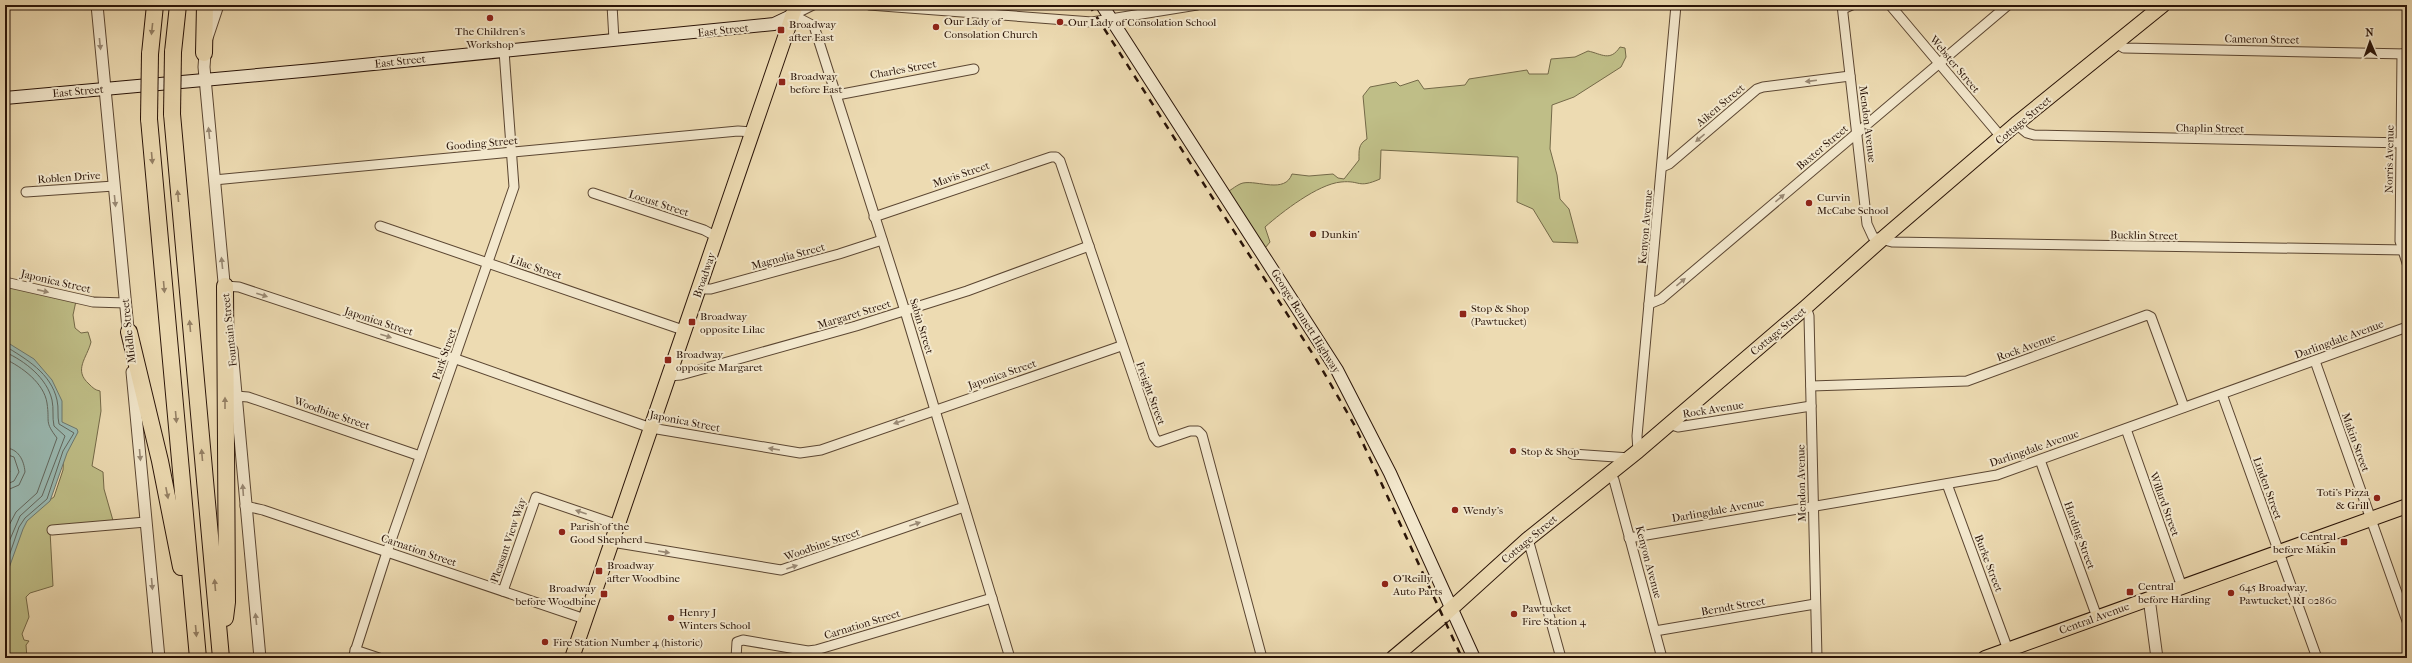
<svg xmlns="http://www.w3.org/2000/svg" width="2412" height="663" font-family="'IM FELL French Canon',serif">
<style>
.green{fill:#bfbe87;stroke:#746948}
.water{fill:#9abab3;stroke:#6d786f}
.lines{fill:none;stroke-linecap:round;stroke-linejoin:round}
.shore{stroke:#62675e;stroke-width:1}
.minor-casing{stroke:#5b4632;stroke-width:11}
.tertiary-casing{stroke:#5b4632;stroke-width:13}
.secondary-casing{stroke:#2a1408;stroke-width:14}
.primary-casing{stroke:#2a1408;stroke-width:16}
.motorway-casing{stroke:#2a1408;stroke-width:18}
.minor{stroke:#f3e8cd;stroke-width:9}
.tertiary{stroke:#f3e8cd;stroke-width:11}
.secondary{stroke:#f3e8cd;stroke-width:12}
.primary{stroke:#eddbb2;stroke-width:14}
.motorway{stroke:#eddbb2;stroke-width:16}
.rail{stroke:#2a1408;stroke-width:2.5;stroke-dasharray:7 7;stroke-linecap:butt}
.motorway-bridge-casing{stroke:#2a1408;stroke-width:18;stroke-linecap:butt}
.motorway-bridge{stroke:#eddbb2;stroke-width:16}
.oneway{fill:#958166}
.oneway2{fill:#998974}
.poi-dot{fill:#8f2418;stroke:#f3e8cd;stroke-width:1.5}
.labels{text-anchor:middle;stroke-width:4;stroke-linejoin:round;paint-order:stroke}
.poi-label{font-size:11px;fill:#2a1408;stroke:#f3e8cd;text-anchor:start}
.street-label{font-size:11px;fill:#2a1408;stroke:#f3e8cd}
</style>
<rect width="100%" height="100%" fill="#eddbb2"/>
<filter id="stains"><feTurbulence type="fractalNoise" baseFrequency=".005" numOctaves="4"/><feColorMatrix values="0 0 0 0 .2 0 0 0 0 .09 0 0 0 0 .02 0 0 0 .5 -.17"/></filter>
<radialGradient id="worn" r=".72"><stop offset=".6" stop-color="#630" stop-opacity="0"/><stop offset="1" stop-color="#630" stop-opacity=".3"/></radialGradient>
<g class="green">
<path d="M1620 47 1625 48 1626 57 1621 67 1574 97 1552 105 1550 149 1557 175 1560 199 1569 209 1578 243 1553 242 1533 209 1517 202 1518 157 1381 150 1380 179C1357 189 1361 180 1341 182 1318 184 1282 212 1265 227L1270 242 1261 253 1226 193C1231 190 1238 184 1243 183 1258 180 1285 194 1292 174L1309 176 1333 174 1338 178 1344 179 1359 160C1359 151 1358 144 1367 139L1363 96 1370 87 1396 82 1400 86 1418 80 1424 89 1465 85 1469 79 1527 70 1529 74H1548L1551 59 1575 57 1588 51C1602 54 1610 62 1620 47Z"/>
<path d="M5 284 76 301 73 315 75 328 81 333 88 332 91 342C87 358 73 370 89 384 93 388 95 390 100 391L101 411 92 466 103 472 104 489 114 524 50 531 53 586 30 593 26 597 29 617 22 634 24 640 29 641 26 645 27 658H5V570L16 523 54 497 63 470 64 451 5 345Z"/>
</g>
<polygon class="water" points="5,341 34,359 52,380 62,401 62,422 77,429 78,432 67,453 50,501 27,521 23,529 9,568 5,588 5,476 10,472 5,459"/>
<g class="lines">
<g class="shore">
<path d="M5 346C26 359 51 373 57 400 59 408 57 416 59 424L74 433 63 451 47 499 25 518 19 527 5 568"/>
<path d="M5 352C25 361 47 378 52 400 54 409 52 417 54 426L65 436 42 496 20 516 5 551"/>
<path d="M5 359C22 367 44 383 47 403 50 423 44 421 57 438L37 493 16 512 5 533"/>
<path d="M5 448C18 448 24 460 25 472L19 485 5 491"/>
<polyline points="5,454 14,457 19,472 14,481 5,485"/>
</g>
<g class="minor-casing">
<g id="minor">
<polyline points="612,5 614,40"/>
<polyline points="869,5 1092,22 1197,5"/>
<polyline points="1842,5 1867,224 1873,237 1892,242 2407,250"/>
<polyline points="1890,5 2002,138"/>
<polyline points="1843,9 1852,5"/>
<polyline points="793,15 814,26 905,311 1010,658"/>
<polyline points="793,15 813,5"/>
<polyline points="2117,44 2124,48 2407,54"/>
<polyline points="2402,54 2400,241 2407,263"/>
<polyline points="837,95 974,69"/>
<polyline points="2016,124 2027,133 2034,135 2407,143"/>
<polyline points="1662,167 1669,164 1757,89 1763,87 1850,76"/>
<polyline points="214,180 738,131 752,132"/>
<polyline points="26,192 114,186"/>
<polyline points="593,193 704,230 717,237"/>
<polyline points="874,217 1051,157 1056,157 1060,161 1154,437 1158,442 1190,431 1198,431 1202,435 1262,658"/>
<polyline points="380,226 683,330"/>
<polyline points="5,282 93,302 126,303"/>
<polyline points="225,286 239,287 456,359 651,428 800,453 821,450 1121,346"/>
<polyline points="699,289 711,289 839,254 882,240"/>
<polyline points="1649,304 1661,299 2008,5"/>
<polyline points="1806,307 1809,316 1817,658"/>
<polyline points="2315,361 2407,621"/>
<polyline points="669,376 681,375 856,326 967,291 1089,246"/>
<polyline points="1811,386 1967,381 2147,315 2151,317 2184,407"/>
<polyline points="2222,394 2317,658"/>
<polyline points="236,396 248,397 420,456"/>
<polyline points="1668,424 1678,427 1811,406"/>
<polyline points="2126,429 2182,587"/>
<polyline points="1638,451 1637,436 1676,5"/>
<polyline points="1572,454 1630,458"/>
<polyline points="2040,460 2097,617"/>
<polyline points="1610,474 1614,480 1662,658"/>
<polyline points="1947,484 2011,658"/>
<polyline points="245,506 263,510 585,619"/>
<polyline points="52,530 146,522"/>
<polyline points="1629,538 1997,475 2407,327"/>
<polyline points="1528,539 1561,658"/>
<polyline points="612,542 781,570 964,507"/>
<polyline points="503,591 536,497 618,525"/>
<polyline points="1655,631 1815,604"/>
<polyline points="355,650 379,658"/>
<polyline points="353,658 387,552 514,187 504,51"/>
<polyline points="736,658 737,642 743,640 808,651 816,650 992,598"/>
</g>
</g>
<g class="tertiary-casing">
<g id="tertiary">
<polyline points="97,5 129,339"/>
<polyline points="218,5 206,41 204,67 225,293"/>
<polyline points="5,6 6,5"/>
<polyline points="232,350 260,658"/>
<polyline points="132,372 159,658"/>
<polyline points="2149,598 2157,658"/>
</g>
</g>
<g class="secondary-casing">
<g id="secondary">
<polyline points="1102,5 1337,370 1390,473 1474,658"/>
<polyline points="5,98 313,70 774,24 793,15"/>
</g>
</g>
<g class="primary-casing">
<g id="primary">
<polyline points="572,658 796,5"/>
<polyline points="1393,658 1443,616 1528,539 1638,451 1806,307 1881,240 2016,124 2163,5"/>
<polyline points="1985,658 2407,506"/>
</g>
</g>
<g class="motorway-casing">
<g id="motorway">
<polyline points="173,52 178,5"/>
<polyline points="204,53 205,5"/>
<polyline points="150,54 155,5"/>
<polyline points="172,114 221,658"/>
<polyline points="149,119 198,658"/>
<polyline points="225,286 227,602 225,618"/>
<polyline points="129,332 160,461 181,567"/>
</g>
</g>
<use href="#minor" class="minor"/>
<use href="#tertiary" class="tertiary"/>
<use href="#secondary" class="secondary"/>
<use href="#primary" class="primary"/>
<use href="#motorway" class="motorway"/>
<polyline class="rail" points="1089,5 1316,359 1355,426 1462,658"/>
<g class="motorway-bridge-casing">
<g id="motorway-bridge">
<polyline points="172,114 173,52"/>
<polyline points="149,119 150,54"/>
</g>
</g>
<use href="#motorway-bridge" class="motorway-bridge"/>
</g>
<defs><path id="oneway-solid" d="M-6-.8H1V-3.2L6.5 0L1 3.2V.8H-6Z"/></defs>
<g class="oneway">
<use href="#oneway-solid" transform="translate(152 29) rotate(96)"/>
<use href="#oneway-solid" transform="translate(152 158) rotate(85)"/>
<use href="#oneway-solid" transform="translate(178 196) rotate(-95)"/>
<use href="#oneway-solid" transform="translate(164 287) rotate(85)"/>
<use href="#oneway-solid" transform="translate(190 326) rotate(-95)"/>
<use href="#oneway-solid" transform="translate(225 403) rotate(-90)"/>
<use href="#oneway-solid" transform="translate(176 417) rotate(85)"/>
<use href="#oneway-solid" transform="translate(202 455) rotate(-95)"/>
<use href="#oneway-solid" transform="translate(167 493) rotate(79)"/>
<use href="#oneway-solid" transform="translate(215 585) rotate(-95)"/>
<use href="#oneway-solid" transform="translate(196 631) rotate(85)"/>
</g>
<g class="oneway2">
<use href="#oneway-solid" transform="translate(100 44) rotate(84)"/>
<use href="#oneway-solid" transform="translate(1811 81) rotate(173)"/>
<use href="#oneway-solid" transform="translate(209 133) rotate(-96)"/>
<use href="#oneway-solid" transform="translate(1700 138) rotate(140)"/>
<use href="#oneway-solid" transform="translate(1780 198) rotate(-40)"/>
<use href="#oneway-solid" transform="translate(115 201) rotate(84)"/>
<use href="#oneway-solid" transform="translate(222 263) rotate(-96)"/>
<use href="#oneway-solid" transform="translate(1681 282) rotate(-40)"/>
<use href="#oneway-solid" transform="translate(43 291) rotate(13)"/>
<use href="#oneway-solid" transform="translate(262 295) rotate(18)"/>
<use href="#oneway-solid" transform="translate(386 336) rotate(18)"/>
<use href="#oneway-solid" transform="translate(899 422) rotate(161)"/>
<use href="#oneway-solid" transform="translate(774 449) rotate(-171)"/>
<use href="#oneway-solid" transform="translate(140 455) rotate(85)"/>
<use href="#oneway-solid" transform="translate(243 490) rotate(-94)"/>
<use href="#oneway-solid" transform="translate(581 512) rotate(-161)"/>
<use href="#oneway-solid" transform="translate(915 524) rotate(-19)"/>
<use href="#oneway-solid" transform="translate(664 552) rotate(9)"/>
<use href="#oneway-solid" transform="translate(792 567) rotate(-19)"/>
<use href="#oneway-solid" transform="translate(152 584) rotate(85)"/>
<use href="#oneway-solid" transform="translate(256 619) rotate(-96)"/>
</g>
<g class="poi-dot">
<circle cx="490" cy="18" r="4"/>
<circle cx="1060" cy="22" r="4"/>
<circle cx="936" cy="27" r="4"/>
<rect x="777" y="26" width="8" height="8" rx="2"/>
<rect x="778" y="78" width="8" height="8" rx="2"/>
<circle cx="1809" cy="203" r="4"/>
<circle cx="1313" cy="234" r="4"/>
<rect x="1459" y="310" width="8" height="8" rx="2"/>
<rect x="688" y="318" width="8" height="8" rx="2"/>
<rect x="664" y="356" width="8" height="8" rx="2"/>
<circle cx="1513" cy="451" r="4"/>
<circle cx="2377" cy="498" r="4"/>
<circle cx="1455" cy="510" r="4"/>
<circle cx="562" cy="532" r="4"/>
<rect x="2340" y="538" width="8" height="8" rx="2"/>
<rect x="595" y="567" width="8" height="8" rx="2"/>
<circle cx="1385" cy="584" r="4"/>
<rect x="2126" y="588" width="8" height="8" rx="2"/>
<circle cx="2231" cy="593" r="4"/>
<rect x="600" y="590" width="8" height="8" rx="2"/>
<circle cx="1514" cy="614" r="4"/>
<circle cx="671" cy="618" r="4"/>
<circle cx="545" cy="642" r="4"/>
</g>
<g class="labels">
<g class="poi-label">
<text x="944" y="25">Our Lady of<tspan x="944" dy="13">Consolation Church</tspan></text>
<text x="1068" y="26">Our Lady of Consolation School</text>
<text x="789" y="28">Broadway<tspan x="789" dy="13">after East</tspan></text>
<text x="490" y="35" text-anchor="middle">The Children’s<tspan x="490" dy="13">Workshop</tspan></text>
<text x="790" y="80">Broadway<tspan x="790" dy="13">before East</tspan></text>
<text x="1817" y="201">Curvin<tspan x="1817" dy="13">McCabe School</tspan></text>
<text x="1321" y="238">Dunkin'</text>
<text x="1471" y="312">Stop &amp; Shop<tspan x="1471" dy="13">(Pawtucket)</tspan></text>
<text x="700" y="320">Broadway<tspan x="700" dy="13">opposite Lilac</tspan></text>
<text x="676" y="358">Broadway<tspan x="676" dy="13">opposite Margaret</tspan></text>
<text x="1521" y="455">Stop &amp; Shop</text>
<text x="2369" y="496" text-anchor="end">Toti's Pizza<tspan x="2369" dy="13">&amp; Grill</tspan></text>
<text x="1463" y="514">Wendy's</text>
<text x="570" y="530">Parish of the<tspan x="570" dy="13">Good Shepherd</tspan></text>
<text x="2336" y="540" text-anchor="end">Central<tspan x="2336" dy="13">before Makin</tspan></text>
<text x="607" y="569">Broadway<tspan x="607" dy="13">after Woodbine</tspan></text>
<text x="1393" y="582">O'Reilly<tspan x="1393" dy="13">Auto Parts</tspan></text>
<text x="2138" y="590">Central<tspan x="2138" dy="13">before Harding</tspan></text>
<text x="2239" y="591">645 Broadway,<tspan x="2239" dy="13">Pawtucket, RI 02860</tspan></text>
<text x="596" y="592" text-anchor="end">Broadway<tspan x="596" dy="13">before Woodbine</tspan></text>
<text x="1522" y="612">Pawtucket<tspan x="1522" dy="13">Fire Station 4</tspan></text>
<text x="679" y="616">Henry J<tspan x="679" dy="13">Winters School</tspan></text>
<text x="553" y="646">Fire Station Number 4 (historic)</text>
</g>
<g class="street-label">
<text transform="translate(723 30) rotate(-6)" y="4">East Street</text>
<text transform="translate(2262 39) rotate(1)" y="4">Cameron Street</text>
<text transform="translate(400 61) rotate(-6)" y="4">East Street</text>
<text transform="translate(1955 64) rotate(50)" y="4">Webster Street</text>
<text transform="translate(903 69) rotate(-10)" y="4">Charles Street</text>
<text transform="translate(78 91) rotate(-5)" y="4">East Street</text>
<text transform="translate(1720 105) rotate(-40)" y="4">Aiken Street</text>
<text transform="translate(2023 120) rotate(-40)" y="4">Cottage Street</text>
<text transform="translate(1868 124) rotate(83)" y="4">Mendon Avenue</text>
<text transform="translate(2210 128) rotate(1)" y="4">Chaplin Street</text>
<text transform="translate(482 143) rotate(-5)" y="4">Gooding Street</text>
<text transform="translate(1822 147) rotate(-40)" y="4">Baxter Street</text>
<text transform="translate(2389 159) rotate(-89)" y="4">Norris Avenue</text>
<text transform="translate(961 174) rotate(-19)" y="4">Mavis Street</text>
<text transform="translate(69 177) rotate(-4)" y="4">Roblen Drive</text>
<text transform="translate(659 203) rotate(18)" y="4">Locust Street</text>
<text transform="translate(1645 227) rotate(-85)" y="4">Kenyon Avenue</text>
<text transform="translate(2144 235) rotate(1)" y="4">Bucklin Street</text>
<text transform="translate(788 256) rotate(-15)" y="4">Magnolia Street</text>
<text transform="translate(536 267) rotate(19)" y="4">Lilac Street</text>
<text transform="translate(704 275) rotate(-71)" y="4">Broadway</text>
<text transform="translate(56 281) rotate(13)" y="4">Japonica Street</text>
<text transform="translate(854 314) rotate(-17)" y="4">Margaret Street</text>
<text transform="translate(379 321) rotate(18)" y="4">Japonica Street</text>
<text transform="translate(1306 321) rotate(58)" y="4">George Bennett Highway</text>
<text transform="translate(922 326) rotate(73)" y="4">Sabin Street</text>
<text transform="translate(229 330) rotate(-96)" y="4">Fountain Street</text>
<text transform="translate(128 331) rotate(-96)" y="4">Middle Street</text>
<text transform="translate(1778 331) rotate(-40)" y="4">Cottage Street</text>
<text transform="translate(2339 339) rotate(-20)" y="4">Darlingdale Avenue</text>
<text transform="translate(2026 347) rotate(-20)" y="4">Rock Avenue</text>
<text transform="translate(444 354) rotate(-71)" y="4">Park Street</text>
<text transform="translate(1002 374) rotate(-19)" y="4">Japonica Street</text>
<text transform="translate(1151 393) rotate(70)" y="4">Freight Street</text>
<text transform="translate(1713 409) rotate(-9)" y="4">Rock Avenue</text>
<text transform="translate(332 413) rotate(19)" y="4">Woodbine Street</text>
<text transform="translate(685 421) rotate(11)" y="4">Japonica Street</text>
<text transform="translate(2356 442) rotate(70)" y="4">Makin Street</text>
<text transform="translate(2034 448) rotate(-19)" y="4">Darlingdale Avenue</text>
<text transform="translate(1801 483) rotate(-91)" y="4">Mendon Avenue</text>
<text transform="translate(2268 488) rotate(70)" y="4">Linden Street</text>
<text transform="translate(2165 504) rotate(70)" y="4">Willard Street</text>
<text transform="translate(1718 510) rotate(-10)" y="4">Darlingdale Avenue</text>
<text transform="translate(2080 535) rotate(70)" y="4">Harding Street</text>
<text transform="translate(1529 539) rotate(-40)" y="4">Cottage Street</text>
<text transform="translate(508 540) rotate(-71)" y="4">Pleasant View Way</text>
<text transform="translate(822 544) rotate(-19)" y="4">Woodbine Street</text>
<text transform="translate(419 550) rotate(19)" y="4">Carnation Street</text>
<text transform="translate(1649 562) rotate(75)" y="4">Kenyon Avenue</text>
<text transform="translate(1989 563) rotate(69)" y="4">Burke Street</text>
<text transform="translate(1733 606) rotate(-10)" y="4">Berndt Street</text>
<text transform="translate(2094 618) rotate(-20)" y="4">Central Avenue</text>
<text transform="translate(862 624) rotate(-17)" y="4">Carnation Street</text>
</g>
</g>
<rect width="2412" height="663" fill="none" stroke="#eddbb2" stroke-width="20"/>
<rect x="6" y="6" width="2400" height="651" fill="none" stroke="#2a1408" stroke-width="2"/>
<rect x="10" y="10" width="2392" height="643" fill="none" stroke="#2a1408"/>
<g transform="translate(2370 42) rotate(358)" stroke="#f3e8cd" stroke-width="3" paint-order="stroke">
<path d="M0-3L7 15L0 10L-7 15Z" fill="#2a1408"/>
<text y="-6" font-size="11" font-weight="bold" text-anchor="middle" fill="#2a1408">N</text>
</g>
<rect width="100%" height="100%" filter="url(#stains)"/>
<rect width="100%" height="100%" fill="url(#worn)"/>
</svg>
